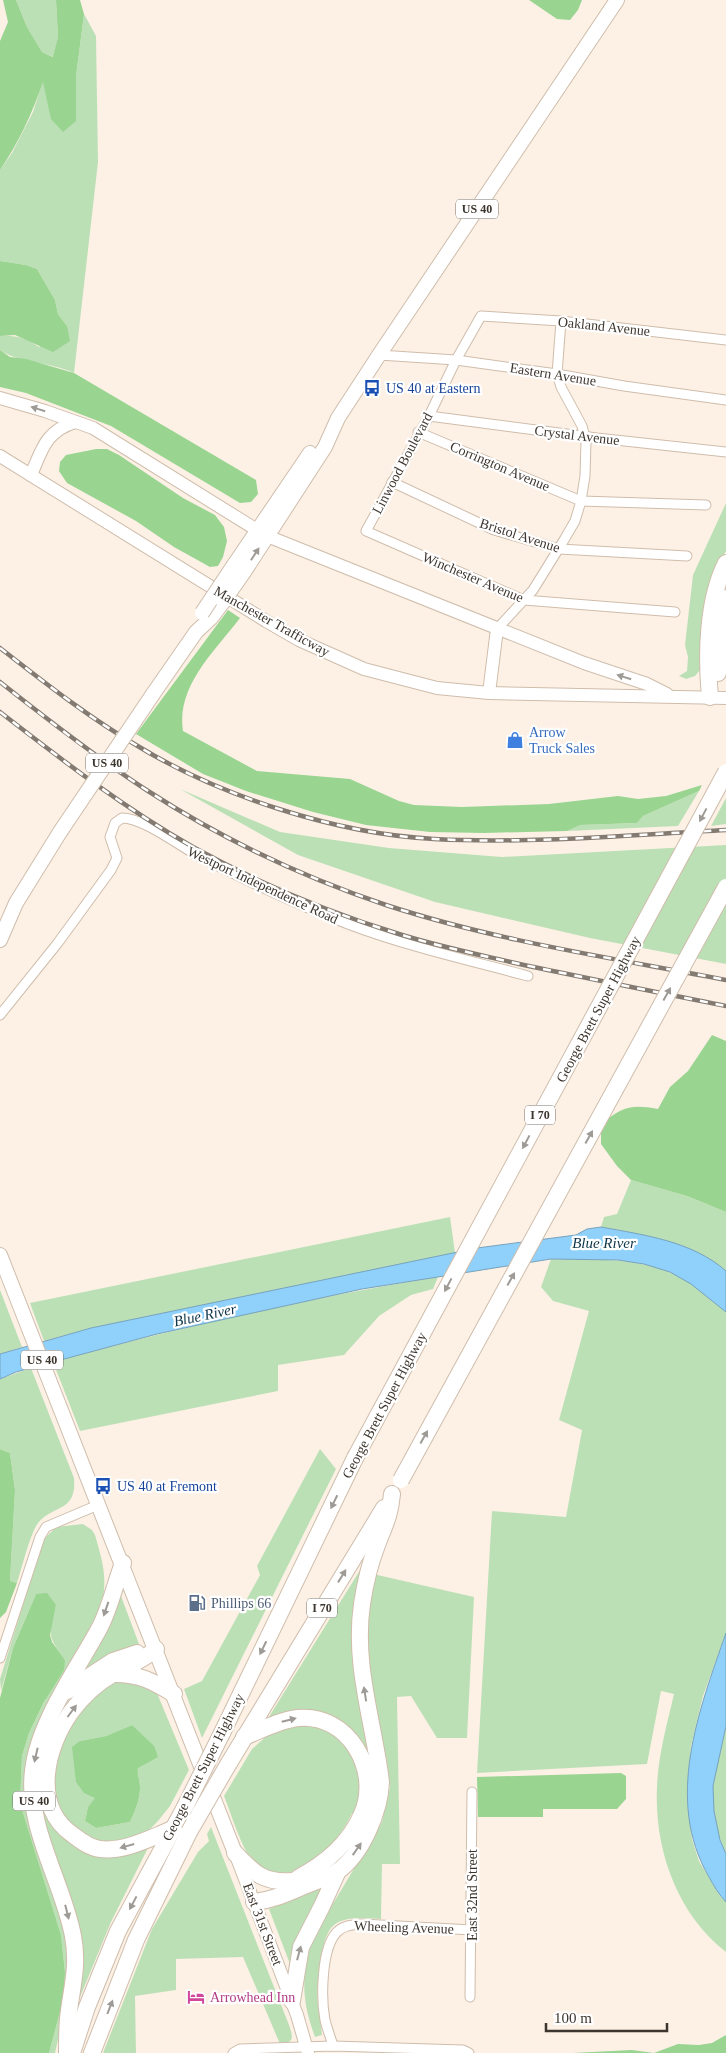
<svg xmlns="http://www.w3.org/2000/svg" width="726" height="2053" font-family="Georgia,serif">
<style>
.green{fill:#bce0b6;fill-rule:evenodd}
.forest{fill:#99d491}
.water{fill:#8fd1fa;stroke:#76a2bd}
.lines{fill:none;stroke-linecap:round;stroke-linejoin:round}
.street-casing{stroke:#cfbdab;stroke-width:11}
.secondary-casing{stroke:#cfbdab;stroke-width:14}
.primary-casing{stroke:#cfbdab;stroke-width:16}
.highway-casing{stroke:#cfbdab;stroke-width:18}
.street{stroke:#fff;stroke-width:9}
.secondary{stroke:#fff;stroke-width:12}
.primary{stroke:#fff;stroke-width:14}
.highway{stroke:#fff;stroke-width:16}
.rail-casing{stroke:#837a71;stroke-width:4.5}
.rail{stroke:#fff;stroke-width:2.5;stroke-dasharray:8;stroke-linecap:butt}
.primary-bridge-casing{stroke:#cfbdab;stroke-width:16;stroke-linecap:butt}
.highway-bridge-casing{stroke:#cfbdab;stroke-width:18;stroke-linecap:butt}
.primary-bridge{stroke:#fff;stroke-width:14}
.highway-bridge{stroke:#fff;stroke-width:16}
.oneway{fill:#9e9a96}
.labels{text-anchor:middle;stroke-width:4.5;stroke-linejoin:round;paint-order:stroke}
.shield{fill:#fff;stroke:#77726d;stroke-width:1}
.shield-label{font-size:12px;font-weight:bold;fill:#3d362e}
.street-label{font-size:14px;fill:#3d362e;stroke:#fff}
.transit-label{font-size:14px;fill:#164399;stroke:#fff;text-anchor:start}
.shop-label{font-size:14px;fill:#366cbe;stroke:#fff;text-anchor:start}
.service-label{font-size:14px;fill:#4e5e75;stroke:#fff;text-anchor:start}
.hotel-label{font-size:14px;fill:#b23c85;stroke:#fff;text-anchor:start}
.water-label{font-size:15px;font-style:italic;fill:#0d3448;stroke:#fff}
</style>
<rect width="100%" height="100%" fill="#fdf1e6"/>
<g class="green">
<polygon points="16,0 56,0 58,37 54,57 42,52 27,27"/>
<path d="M84 14 96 36 98 162 74 373C51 362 21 364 0 350V336C16 335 26 338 39 347L67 326 58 314 55 300 37 269 26 265 0 261V170L12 153 33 112 43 81 75 121 76 76Z"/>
<polygon points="726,503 726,551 721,560 700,670 695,676 686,679 679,676 687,671 688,657 685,645 693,575"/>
<polygon points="180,789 280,832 389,848 502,857 726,845 726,964 590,938 435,902 298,855"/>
<polygon points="699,791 678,826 567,831 579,825 637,823 643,816"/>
<polygon points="726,798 726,824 711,826"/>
<path d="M631 1180 687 1196 726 1212V1271C697 1246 638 1233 601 1227L604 1217 617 1214Z"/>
<polygon points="450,1217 455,1253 91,1328 44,1341 30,1303"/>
<path d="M551 1259C591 1260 631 1257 669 1272 691 1280 708 1297 726 1312V1633L703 1696 691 1746 687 1795 692 1839 699 1861 720 1896 726 1902V1952C677 1914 654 1849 657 1787 658 1756 667 1724 674 1694L661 1691 647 1764 477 1773 492 1511 566 1517 582 1430 559 1420 589 1311 553 1301 541 1287Z"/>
<path d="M438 1277 433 1289 411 1295 379 1316 344 1355 278 1365V1391L80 1431 53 1362C180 1327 308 1298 438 1277Z"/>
<polygon points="0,1290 22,1347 0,1354"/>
<path d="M31 1368 74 1478C77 1513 53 1504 38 1523 30 1534 22 1568 17 1583L10 1581 15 1489 10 1453 0 1449V1379Z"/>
<polygon points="320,1449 336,1469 202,1738 184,1689 202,1681 260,1575 257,1566"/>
<path d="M83 1524 92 1530 95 1535C105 1569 109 1585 97 1619L34 1736 26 1763 24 1783 27 1815 62 1920 69 1962 66 2004 55 2053H49L64 1997 65 1972 61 1935 20 1803 22 1756 29 1733 65 1660C46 1634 49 1635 56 1605L36 1594 13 1648 1 1691 0 1679 43 1540 56 1527Z"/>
<polygon points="370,1554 362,1586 374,1769 351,1732 267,1720"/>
<path d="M373 1574 474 1597 467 1738H437L411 1696 397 1697 400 1864H382L381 1919C366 1919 345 1915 333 1926 320 1937 316 1988 318 2004 319 2015 321 2025 322 2035L315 2037C301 1999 301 1975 313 1937L382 1822 390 1787 386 1756 375 1714 366 1636Z"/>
<polygon points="118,1588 139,1644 101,1660 83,1671"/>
<path d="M118 1681H138L157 1693 189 1770 170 1806 158 1821 145 1834 133 1840 95 1843 73 1830 57 1804 52 1775 61 1742 78 1715 93 1696 107 1685ZM132 1725 158 1756 138 1767C137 1775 140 1780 140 1787 140 1800 135 1811 130 1822L96 1828 85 1821 88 1807 96 1798 80 1741 106 1736Z"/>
<path d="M296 1723 328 1729 352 1750 362 1779 356 1813H352C338 1845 290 1896 254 1862 242 1851 231 1813 224 1796L252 1749 269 1734Z"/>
<path d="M726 1726V1854C717 1834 711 1809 713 1786 714 1767 722 1745 726 1726Z"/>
<polygon points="41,1778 81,1849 151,1842 111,1922 78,2002 38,1805"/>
<path d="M211 1827 289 2025C293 2037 295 2043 280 2044L243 1957 176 1959V1990L135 1996 136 2053H103L152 1929 198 1852 209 1841 207 1834Z"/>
<polygon points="329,1883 290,1964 269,1909"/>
</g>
<g class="forest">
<path d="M3 0H16L27 27 42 52 53 57 58 37 56 0H80L84 14 76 76V121L63 132 51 119 43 82C32 114 19 142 0 170V41L8 22Z"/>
<polygon points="529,0 582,0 578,10 570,20 557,19"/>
<polygon points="0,261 26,265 37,269 55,300 58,314 67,326 70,341 53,352 15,335 0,336"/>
<polygon points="0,350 10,357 26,359 74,373 256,480 258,494 251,502 240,503 111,426 26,393 0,387"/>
<polygon points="96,449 107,449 119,455 183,498 215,515 224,527 227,541 223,557 218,566 210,567 174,547 136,521 67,483 59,471 60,462 66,455"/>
<path d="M228 610 240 618C215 651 176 686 183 731L257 771 350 779 399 801 414 805 462 807 549 804 618 796 638 799 666 796 702 785 699 791 643 816 637 823 580 825 567 831 484 833 430 832 366 825 313 812 246 791 203 774 136 734Z"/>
<path d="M712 1035 726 1041V1212L687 1196 631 1180 617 1166 601 1144V1125C621 1107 631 1104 658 1109L670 1087 688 1071Z"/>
<polygon points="0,1449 10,1453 15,1490 10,1581 17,1583 6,1612 0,1618"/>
<polygon points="47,1593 56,1605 50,1635 52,1642 65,1660 64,1670 44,1702 29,1733 22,1756 20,1803 61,1935 65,1972 64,1997 49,2053 0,2053 0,1698 13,1648 36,1594"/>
<path d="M132 1725 154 1746 158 1757 138 1768C137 1775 140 1780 140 1787 140 1800 135 1811 130 1822L96 1828 85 1821 88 1807 95 1798 84 1793 76 1782 72 1747 80 1741 106 1736Z"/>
<polygon points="621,1773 626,1776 626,1799 617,1809 543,1809 543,1817 478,1817 477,1777"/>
<polygon points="726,2035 726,2053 654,2053 678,2044 699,2045 712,2043"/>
<polygon points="632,2050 654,2053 572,2053"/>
</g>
<g class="water">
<path d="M601 1227C644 1235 692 1241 726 1271V1312L691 1284 670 1272 644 1264 618 1260 551 1259 362 1289 157 1334 16 1372 0 1379V1354L91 1328 477 1248 576 1235 587 1229Z"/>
<path d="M726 1633V1726L713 1786 714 1811 720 1840 726 1854V1902C719 1895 714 1886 709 1877 664 1800 699 1710 726 1633Z"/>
</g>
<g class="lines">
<g class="street-casing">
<g id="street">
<polyline points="379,355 456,360 557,374 624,386 726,400"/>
<polyline points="429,416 597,438 726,452"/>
<polyline points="418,432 581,501 706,505"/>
<polyline points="392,482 494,530 559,549 687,556"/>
<polyline points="675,612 524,600 366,531 429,416 456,360 481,316 561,321 726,340"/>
<polyline points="497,629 533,590 564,540 575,521 581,501 585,476 586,441 582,426 561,387 557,374 561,321"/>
<path d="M0 1015 57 944 111 870 117 858 110 837 115 823 122 818C145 818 183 849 206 860 252 883 300 906 348 924 406 946 468 960 528 976"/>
<polyline points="0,1658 40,1537 46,1527 98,1505"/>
<polyline points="470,1997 472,1792"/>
<path d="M333 2046C331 2038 327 2029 325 2020 321 1999 321 1948 337 1932 344 1925 352 1925 362 1924L472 1930"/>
<polyline points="233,2053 240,2049 333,2046 463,2050 469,2053"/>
</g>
</g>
<g class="secondary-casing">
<g id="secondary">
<polyline points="0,398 45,411 93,428 257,530"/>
<polyline points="0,456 266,621 299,640 364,669 437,688 489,693 726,698"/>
<path d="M31 475C42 449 46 431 75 422"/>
<polyline points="267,536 584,663 647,684 667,694"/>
<polyline points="489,693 497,629"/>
<polyline points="237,1858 297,2015 308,2053"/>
</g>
</g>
<g class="primary-casing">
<g id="primary">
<polyline points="234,565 310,453"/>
<polyline points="244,572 325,447 338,418 379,355 617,0"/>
<polyline points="153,694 196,632 211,618 223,602"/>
<polyline points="0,940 16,903 60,832"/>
<polyline points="0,1255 235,1853"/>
</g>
</g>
<g class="highway-casing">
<g id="highway">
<polyline points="718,673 726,598"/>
<path d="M710 697C706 656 707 600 726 563"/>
<path d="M156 1649C142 1661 129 1665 113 1674 97 1683 82 1697 71 1712 46 1747 31 1806 73 1835 81 1841 90 1848 100 1849 125 1852 150 1838 173 1829"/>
<path d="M115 1674C140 1674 152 1681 174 1694"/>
<polyline points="67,1691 113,1661 137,1653"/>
<polyline points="222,1733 355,1458"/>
<path d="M244 1737C261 1730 280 1720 298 1718 348 1713 381 1770 362 1814 349 1844 326 1863 298 1878"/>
<polyline points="229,1763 384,1508"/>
<path d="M235 1853C254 1873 263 1883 292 1881"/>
<path d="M254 1902C272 1900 286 1894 302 1887 313 1882 328 1878 338 1871 362 1854 380 1811 381 1782 374 1723 353 1665 362 1604 365 1584 370 1563 377 1545 385 1524 390 1516 392 1494"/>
<polyline points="292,2001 301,1947 322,1906 338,1871"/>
<path d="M67 2053C67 2042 67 2030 68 2019 71 1989 79 1968 73 1936 63 1882 26 1828 33 1771 38 1723 77 1670 100 1627 110 1608 115 1584 123 1563"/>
<polyline points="72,2053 87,2007 118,1931 185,1807"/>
<polyline points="92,2053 136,1940 189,1832"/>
</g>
</g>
<use href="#street" class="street"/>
<use href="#secondary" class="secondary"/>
<use href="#primary" class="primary"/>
<use href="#highway" class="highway"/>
<g class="rail-casing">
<g id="rail">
<path d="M0 648C44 682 88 717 136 745 219 796 337 834 434 839 531 844 629 835 726 830"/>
<path d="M0 682C48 720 97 758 148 791 222 839 303 877 386 905 496 941 613 958 726 980"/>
<path d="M0 712C62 760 124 808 193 847 258 883 328 912 399 934 437 946 476 954 515 963 585 978 656 992 726 1006"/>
</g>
</g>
<use href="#rail" class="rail"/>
<g class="primary-bridge-casing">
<g id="primary-bridge">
<polyline points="223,602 244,572"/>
<polyline points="202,613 234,565"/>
<polyline points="60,832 153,694"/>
</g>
</g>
<g class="highway-bridge-casing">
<g id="highway-bridge">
<polyline points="355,1458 726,772"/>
<polyline points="401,1480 726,887"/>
<polyline points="185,1807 222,1733"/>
<polyline points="189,1832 229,1763"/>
</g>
</g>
<use href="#primary-bridge" class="primary-bridge"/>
<use href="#highway-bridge" class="highway-bridge"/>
</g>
<defs><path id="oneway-solid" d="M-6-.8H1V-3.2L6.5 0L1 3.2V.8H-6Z" transform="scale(1.25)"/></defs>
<g class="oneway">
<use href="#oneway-solid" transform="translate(38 409) rotate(-163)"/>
<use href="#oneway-solid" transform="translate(255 554) rotate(-57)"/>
<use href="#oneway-solid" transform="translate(624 677) rotate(-163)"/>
<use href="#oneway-solid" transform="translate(703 815) rotate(118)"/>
<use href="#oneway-solid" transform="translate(667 994) rotate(-61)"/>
<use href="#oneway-solid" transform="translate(589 1137) rotate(-61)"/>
<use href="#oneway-solid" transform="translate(526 1142) rotate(118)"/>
<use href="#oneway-solid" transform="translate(511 1279) rotate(-61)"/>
<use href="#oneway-solid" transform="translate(448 1285) rotate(118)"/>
<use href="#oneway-solid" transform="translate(424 1437) rotate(-61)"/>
<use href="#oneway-solid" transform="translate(334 1502) rotate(116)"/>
<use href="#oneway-solid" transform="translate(342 1576) rotate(-58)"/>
<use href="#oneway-solid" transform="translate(106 1609) rotate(109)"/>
<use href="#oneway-solid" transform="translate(263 1648) rotate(116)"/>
<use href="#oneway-solid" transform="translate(365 1694) rotate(-99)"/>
<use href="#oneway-solid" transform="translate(72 1711) rotate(-53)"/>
<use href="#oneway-solid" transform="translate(289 1720) rotate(-14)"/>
<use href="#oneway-solid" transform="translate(36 1755) rotate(103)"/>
<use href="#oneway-solid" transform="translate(127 1846) rotate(164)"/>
<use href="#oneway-solid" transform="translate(357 1849) rotate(-55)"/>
<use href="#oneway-solid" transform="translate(133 1903) rotate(118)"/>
<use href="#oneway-solid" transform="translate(67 1912) rotate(76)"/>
<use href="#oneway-solid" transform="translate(299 1953) rotate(-75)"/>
<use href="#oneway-solid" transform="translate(110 2007) rotate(-69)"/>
</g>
<defs>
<g id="bus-bare" transform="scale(1.35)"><path d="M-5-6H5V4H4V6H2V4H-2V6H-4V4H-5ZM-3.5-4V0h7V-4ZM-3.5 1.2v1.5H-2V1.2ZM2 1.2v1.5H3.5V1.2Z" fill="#1a4fb4" stroke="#fff" stroke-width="2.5" paint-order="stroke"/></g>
<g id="shop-bare" transform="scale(1.35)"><path d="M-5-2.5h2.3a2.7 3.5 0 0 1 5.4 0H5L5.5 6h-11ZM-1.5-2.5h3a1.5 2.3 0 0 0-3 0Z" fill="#3f7fe0" stroke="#fff" stroke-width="2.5" paint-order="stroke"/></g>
<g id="fuel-bare" transform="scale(1.35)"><path d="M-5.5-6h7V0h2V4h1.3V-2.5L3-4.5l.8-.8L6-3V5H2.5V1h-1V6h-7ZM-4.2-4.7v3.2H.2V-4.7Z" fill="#5c6f8a" stroke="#fff" stroke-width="2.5" paint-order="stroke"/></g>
<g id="hotel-bare" transform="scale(1.35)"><path d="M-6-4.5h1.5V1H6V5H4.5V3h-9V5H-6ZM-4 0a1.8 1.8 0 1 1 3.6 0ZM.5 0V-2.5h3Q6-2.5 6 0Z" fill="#d1479c" stroke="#fff" stroke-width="2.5" paint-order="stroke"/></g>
</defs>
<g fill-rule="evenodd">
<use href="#bus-bare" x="372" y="388"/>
<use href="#shop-bare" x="515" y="740"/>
<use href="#bus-bare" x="103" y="1486"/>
<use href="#fuel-bare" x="197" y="1603"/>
<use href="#hotel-bare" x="196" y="1997"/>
</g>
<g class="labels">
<g class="shield">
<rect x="456" y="199.5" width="42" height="19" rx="4"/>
<rect x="86" y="753.5" width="42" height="19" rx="4"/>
<rect x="525" y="1105.5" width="30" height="19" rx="4"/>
<rect x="21" y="1350.5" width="42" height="19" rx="4"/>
<rect x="307" y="1598.5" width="30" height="19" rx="4"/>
<rect x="13" y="1791.5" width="42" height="19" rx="4"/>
</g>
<g class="shield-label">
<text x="477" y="213">US 40</text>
<text x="107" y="767">US 40</text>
<text x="540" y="1119">I 70</text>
<text x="42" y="1364">US 40</text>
<text x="322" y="1612">I 70</text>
<text x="34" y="1805">US 40</text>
</g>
<g class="street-label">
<text transform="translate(604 326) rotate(6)" y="5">Oakland Avenue</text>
<text transform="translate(553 374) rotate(9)" y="5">Eastern Avenue</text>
<text transform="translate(577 435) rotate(7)" y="5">Crystal Avenue</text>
<text transform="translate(402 463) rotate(-62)" y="5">Linwood Boulevard</text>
<text transform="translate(500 466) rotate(23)" y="5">Corrington Avenue</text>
<text transform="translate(520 535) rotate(18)" y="5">Bristol Avenue</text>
<text transform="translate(473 577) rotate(23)" y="5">Winchester Avenue</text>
<text transform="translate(272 621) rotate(29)" y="5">Manchester Trafficway</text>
<text transform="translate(263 885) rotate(25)" y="5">Westport Independence Road</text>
<text transform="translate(598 1009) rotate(-62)" y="5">George Brett Super Highway</text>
<text transform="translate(384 1405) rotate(-62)" y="5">George Brett Super Highway</text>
<text transform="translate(203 1767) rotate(-63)" y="5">George Brett Super Highway</text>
<text transform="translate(472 1895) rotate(-90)" y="5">East 32nd Street</text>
<text transform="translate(263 1924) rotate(69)" y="5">East 31st Street</text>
<text transform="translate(404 1927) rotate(2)" y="5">Wheeling Avenue</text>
</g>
<g class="transit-label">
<text x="386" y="393">US 40 at Eastern</text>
<text x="117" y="1491">US 40 at Fremont</text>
</g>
<g class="shop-label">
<text x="529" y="737">Arrow<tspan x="529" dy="16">Truck Sales</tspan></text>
</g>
<g class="service-label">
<text x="211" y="1608">Phillips 66</text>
</g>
<g class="hotel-label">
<text x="210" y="2002">Arrowhead Inn</text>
</g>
<g class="water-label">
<text x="604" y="1248">Blue River</text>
<text transform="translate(205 1315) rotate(-12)" y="5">Blue River</text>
</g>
</g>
<path d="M546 2023v8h121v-8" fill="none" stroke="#3d362e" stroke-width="2.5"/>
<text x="554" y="2023" font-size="15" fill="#3d362e" stroke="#ffffff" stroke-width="4" paint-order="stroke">100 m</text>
</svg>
